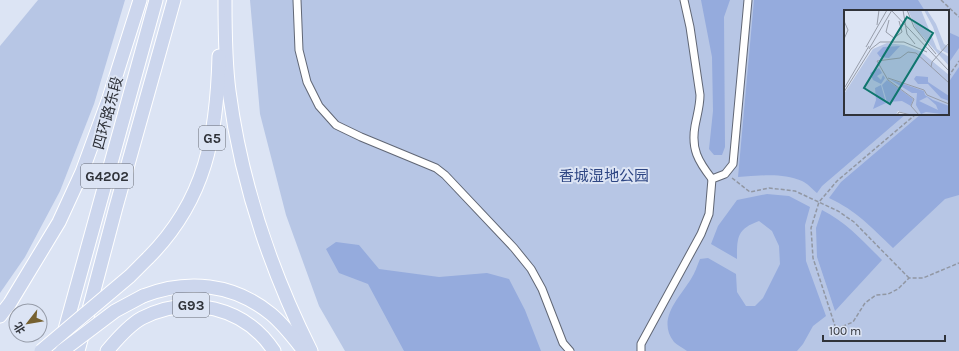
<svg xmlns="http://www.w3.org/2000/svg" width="959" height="351" font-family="Karla,'Noto Sans SC',sans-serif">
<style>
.green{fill:#b7c6e5;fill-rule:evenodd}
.water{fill:#95abdd}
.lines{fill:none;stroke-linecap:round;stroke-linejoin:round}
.street-casing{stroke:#616775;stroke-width:9}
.highway-casing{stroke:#fff;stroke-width:15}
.path{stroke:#9197a3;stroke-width:1.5;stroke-dasharray:4 2;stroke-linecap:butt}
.street{stroke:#fff;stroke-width:7}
.highway{stroke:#ccd6ed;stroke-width:13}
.highway-bridge-casing{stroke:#fff;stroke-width:15;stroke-linecap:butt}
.highway-bridge{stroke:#ccd6ed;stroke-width:13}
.labels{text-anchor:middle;stroke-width:4;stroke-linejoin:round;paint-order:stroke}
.shield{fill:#dce4f4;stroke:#646872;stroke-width:1}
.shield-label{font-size:14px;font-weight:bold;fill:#30333a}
.street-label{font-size:15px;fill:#30333a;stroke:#dce4f4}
.park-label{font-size:15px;fill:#2e4683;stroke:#dce4f4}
.inset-road{fill:none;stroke:#979daa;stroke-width:1}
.view{fill:#0f766e;fill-opacity:0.15;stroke:#0f766e;stroke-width:2}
.inset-edge{fill:none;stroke:#30333a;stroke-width:2}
</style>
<rect width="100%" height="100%" fill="#dce4f4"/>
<g class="green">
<polygon points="38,0 125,0 94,104 60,191 25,257 0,293 0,46"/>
<path d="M250 0H959V351H345L319 306 286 215 260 114ZM845 11H948V114H845Z"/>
</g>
<g class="water">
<polygon points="701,0 730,0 724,17 725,147 722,155 714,155 709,149 713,111 712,57"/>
<path d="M754 0H918L925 11H845V114H906L822 186 817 193C812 189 807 183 802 181 781 172 759 176 738 177Z"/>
<polygon points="948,32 959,37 959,48 948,64"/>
<path d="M959 67V195L945 199 893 248C871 227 857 211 829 198L841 182 921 114H948V83Z"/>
<path d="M767 194 789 196 810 207 805 225 806 261 826 316 813 326 803 344 797 351H687C683 348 677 345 674 342 656 319 680 297 691 279 695 273 697 266 700 259L708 258 736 274 737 292 746 306H755L763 298 780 264 779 246 772 231 759 221C737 229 737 237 737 259L711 244 718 226 737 200Z"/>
<path d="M822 210C846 222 863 241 882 260L835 311 817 257 816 228Z"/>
<polygon points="336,242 359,245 379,269 439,277 487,273 509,279 525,310 541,351 404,351 368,284 339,273 326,249"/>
</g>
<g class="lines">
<g class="street-casing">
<g id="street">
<polyline points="297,0 299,50 307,82 319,106 336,125 361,137 436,168 445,175 514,248 531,269 542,289 563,343 570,351"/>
<path d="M684 0 690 27 700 95C700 106 697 115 695 126 691 149 698 161 712 179"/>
<polyline points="641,351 641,344 701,234 709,214 712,179 725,174 733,164 748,0"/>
</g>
</g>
<g class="highway-casing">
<g id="highway">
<path d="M225 0C225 30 225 61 229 91 241 182 270 269 311 351"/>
<path d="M148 258C206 200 217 135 219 56"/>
<path d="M143 296C187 279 233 283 271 314 283 324 294 338 304 351"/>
<polyline points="0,316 10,303 59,222 82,172 109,98 140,0"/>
<polyline points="59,351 156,0"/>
<polyline points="78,351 116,207 174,0"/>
<path d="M107 351C117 339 129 325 142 318 189 294 245 307 274 351"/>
</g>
</g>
<g class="path">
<polyline points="941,0 959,17"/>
<polyline points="948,77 959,61"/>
<polyline points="916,114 837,181 819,202 811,228 813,258 836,329 853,322 865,303 876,295 888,294 898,289 909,278 923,278 959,263"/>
<polyline points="732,178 750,192 769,188 795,191 838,211 854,222 909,278"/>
</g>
<use href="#street" class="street"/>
<use href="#highway" class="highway"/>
<g class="highway-bridge-casing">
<g id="highway-bridge">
<polyline points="41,351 130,276 148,258"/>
<polyline points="62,351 115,311 143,296"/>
</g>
</g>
<use href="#highway-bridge" class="highway-bridge"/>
</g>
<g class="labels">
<g class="shield">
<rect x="199" y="126" width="26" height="24" rx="3"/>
<rect x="81" y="164" width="52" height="24" rx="3"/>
<rect x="173" y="293" width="36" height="24" rx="3"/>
</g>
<g class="shield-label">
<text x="212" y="143">G5</text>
<text x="107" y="181">G4202</text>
<text x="191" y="310">G93</text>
</g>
<g class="street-label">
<text transform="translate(108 113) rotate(-75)" y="5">四环路东段</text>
</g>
<g class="park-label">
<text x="604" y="181">香城湿地公园</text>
</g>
</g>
<g transform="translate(844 10)">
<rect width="105" height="105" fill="#dce4f4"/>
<path d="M64 0H77L93 39 105 47V56L72 19ZM80 0H83L92 14 100 34 105 37V44L97 40 89 17ZM43 33 60 35 76 41 105 65V105H68L54 101 52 105H0V84L29 39Z" fill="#b7c6e5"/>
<path d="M56 36 45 48 36 47 33 43 39 37ZM35 58 38 63 33 66 37 70 39 65 41 68 37 74 29 70 26 63ZM72 66 84 67V72L105 86V91L97 88 84 74H74L70 69ZM45 69 80 81 81 85 89 90 105 96V105L82 102 77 104 72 95 73 83H68ZM83 87 92 95 94 100 75 91ZM43 70 69 89 67 96 58 91 43 92 38 75ZM37 75 42 93 29 99 32 90 31 78Z" fill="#95abdd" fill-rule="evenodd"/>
<path class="inset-road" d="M47 0 105 61M59 0 63 24 71 34M63 0 70 17 92 44M45 10 42 22 50 28 58 22 55 11M0 11 4 20 0 29M33 15 35 0M22 37 43 0M25 39 48 0M87 57 88 52 105 33M44 68 80 80 83 85 105 94M1 77 25 36M0 82 27 39 36 32H60L83 42M53 105 55 102 67 105M75 105 67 96 70 89 44 70 33 51 56 48 64 42 72 43 105 73"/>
<path class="view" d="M63 7 89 23 46 94 20 78Z"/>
<rect width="105" height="105" class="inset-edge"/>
</g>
<g transform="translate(28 323) rotate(239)"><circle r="19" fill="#dce4f4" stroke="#979daa"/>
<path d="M0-3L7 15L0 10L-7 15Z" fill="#766130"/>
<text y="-6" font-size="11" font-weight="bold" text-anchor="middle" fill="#30333a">北</text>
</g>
<path d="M823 335v6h122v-6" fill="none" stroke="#30333a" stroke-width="2"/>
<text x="829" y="335" font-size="12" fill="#30333a" stroke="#dce4f4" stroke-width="3" paint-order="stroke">100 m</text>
</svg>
